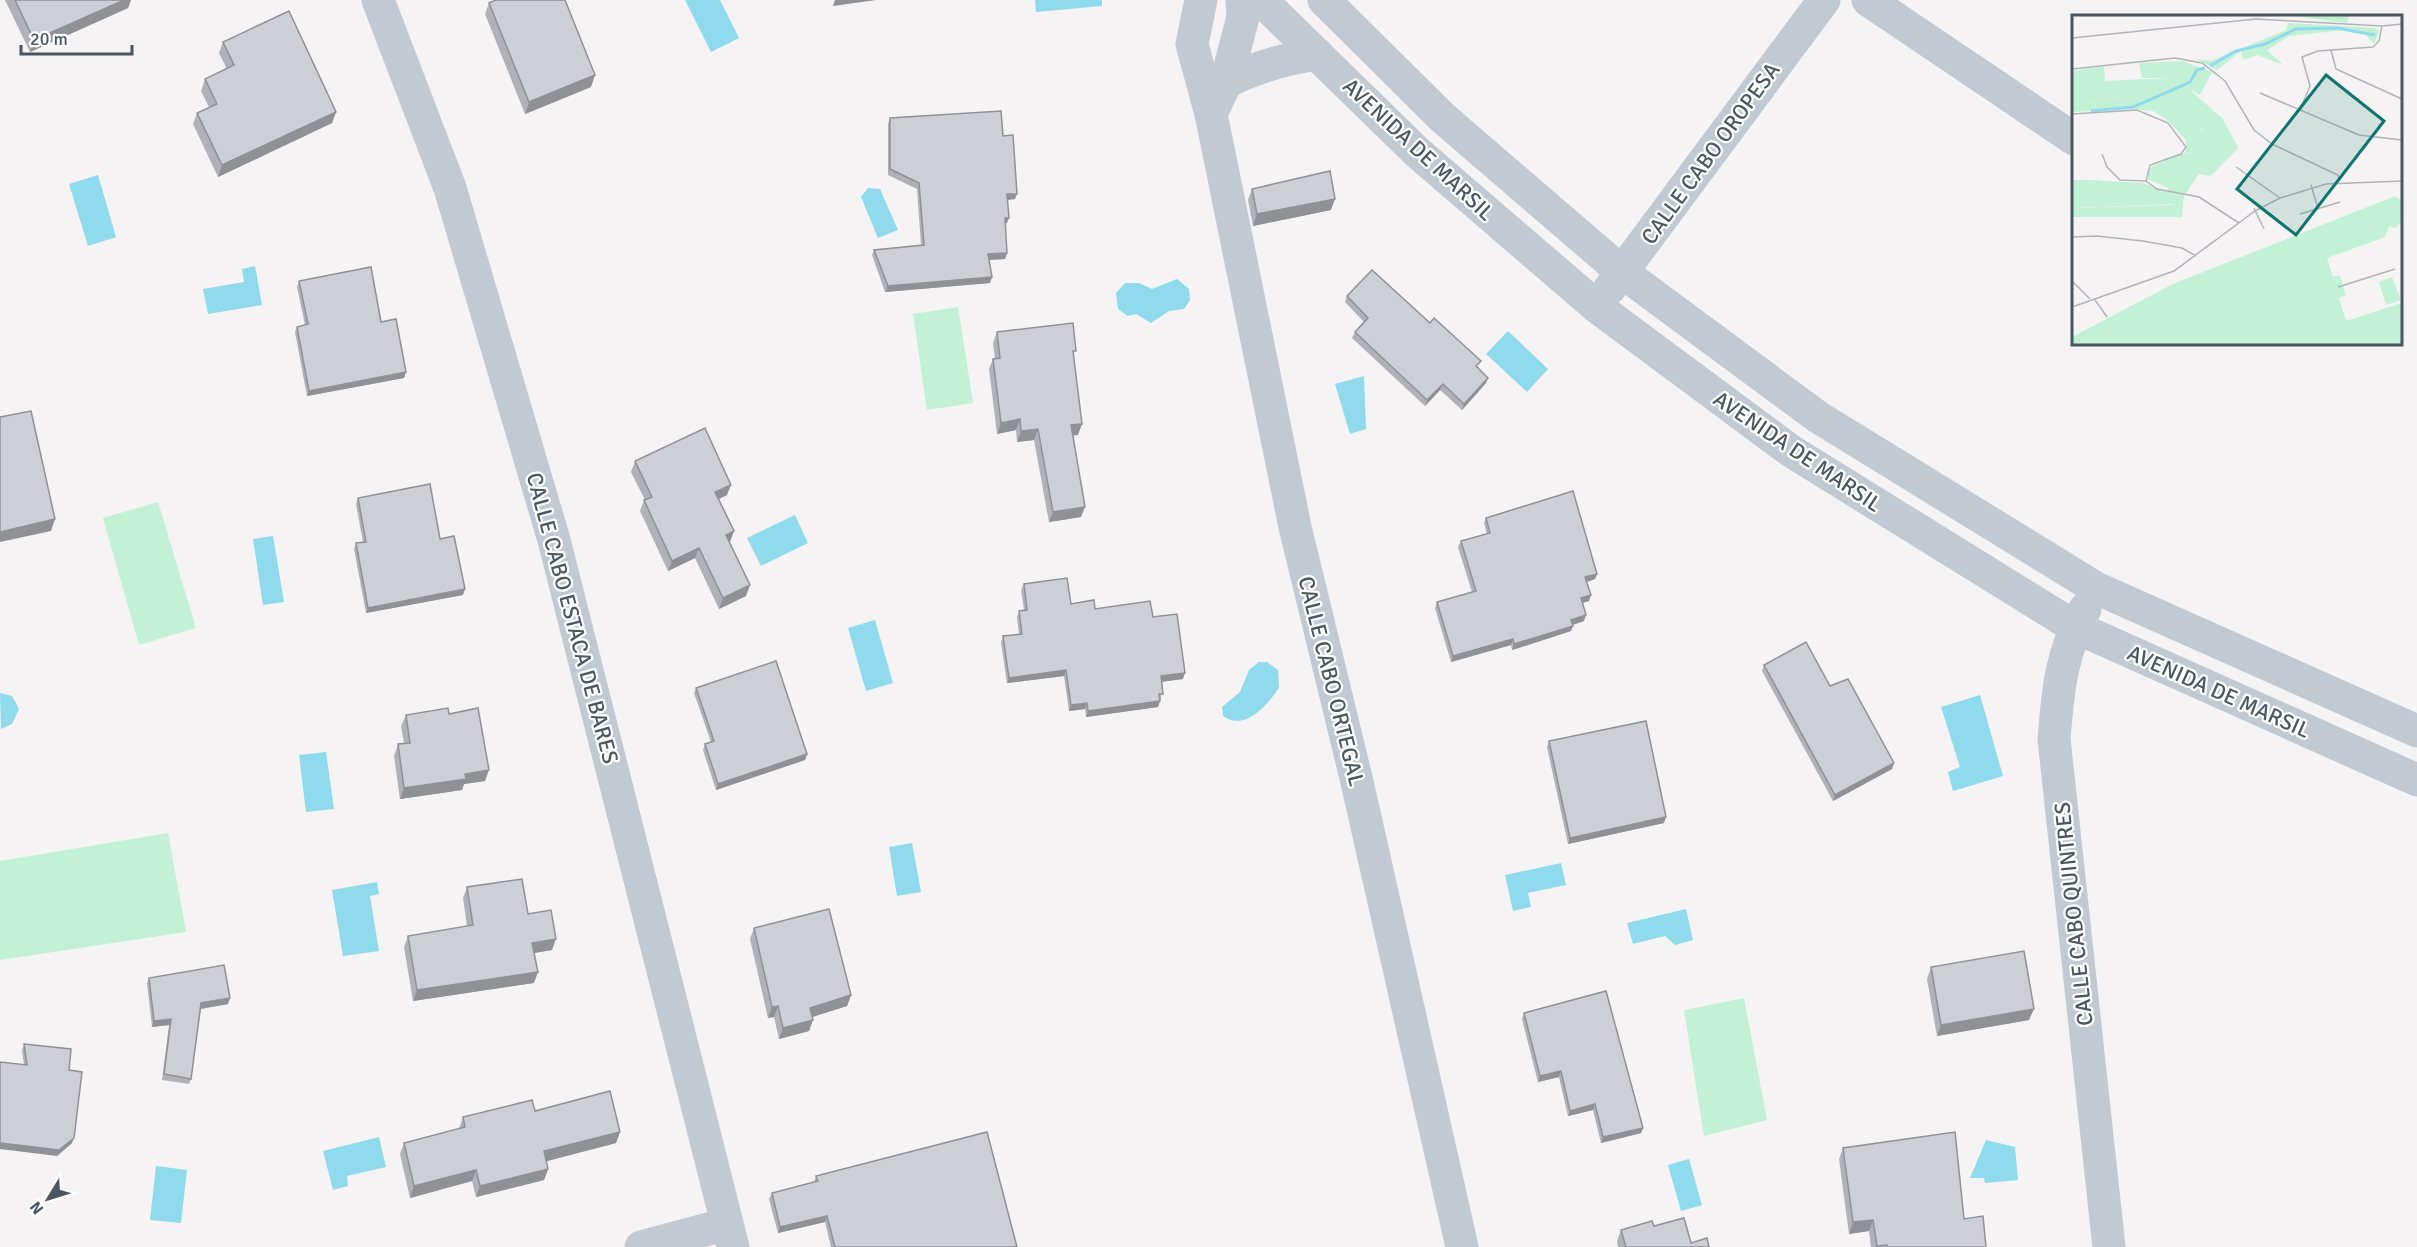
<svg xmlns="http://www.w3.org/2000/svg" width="2417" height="1247" font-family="Signika,sans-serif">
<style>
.green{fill:#c3f1d5}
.water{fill:#90daee}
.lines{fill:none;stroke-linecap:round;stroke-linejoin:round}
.minor{stroke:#c1cad2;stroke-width:33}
.wall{fill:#b0b2b7}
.shaded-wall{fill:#909195}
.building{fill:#cdcfd5;stroke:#909195;stroke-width:1.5}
.labels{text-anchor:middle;stroke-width:4.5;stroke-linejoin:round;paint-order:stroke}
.street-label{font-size:22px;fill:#4a5661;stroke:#fff}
.inset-river{fill:none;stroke:#90daee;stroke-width:3}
.inset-road{fill:none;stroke:#b1b4b9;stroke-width:1.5}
.view{fill:#0f766e;fill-opacity:0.15;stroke:#0f766e;stroke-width:3}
.inset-edge{fill:none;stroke:#4a5661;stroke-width:3}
</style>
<rect width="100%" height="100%" fill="#f5f3f3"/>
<g class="green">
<polygon points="958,307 973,403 927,410 913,314"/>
<polygon points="158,502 196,628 139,645 103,518"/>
<polygon points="168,833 186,932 0,960 0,861"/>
<polygon points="1744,998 1767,1120 1704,1136 1684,1010"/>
</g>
<g class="water">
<polygon points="685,0 720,0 739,38 711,52"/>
<polygon points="1035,0 1102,0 1102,6 1036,12"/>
<polygon points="98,175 116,237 88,246 69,184"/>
<polygon points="868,188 880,189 898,230 878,238 861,197"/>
<polygon points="255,266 262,305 208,314 203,289 244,282 242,269"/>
<polygon points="1177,279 1189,289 1190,300 1184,309 1169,311 1151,323 1136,314 1128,316 1118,309 1116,293 1125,283 1139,283 1152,289"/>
<polygon points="1508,331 1548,369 1527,392 1486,354"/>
<polygon points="1364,376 1366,429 1350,434 1335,384"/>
<polygon points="795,515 808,543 761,566 747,538"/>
<polygon points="273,536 284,602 263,605 253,539"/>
<polygon points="875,620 893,683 866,691 848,628"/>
<path d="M1259 662H1267L1278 670 1279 688C1268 704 1245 732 1223 716L1222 707 1240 692 1249 670Z"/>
<polygon points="0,693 12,696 19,709 12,724 1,729"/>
<polygon points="1980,695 2003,776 1953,791 1948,772 1960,767 1941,707"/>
<polygon points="326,752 334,809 306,812 299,755"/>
<polygon points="912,843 921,892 897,896 889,847"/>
<polygon points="1561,863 1566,885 1528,893 1531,907 1513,911 1505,875"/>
<polygon points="377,882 379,894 370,896 379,951 343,956 332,890"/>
<polygon points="1686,909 1693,940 1675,945 1665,936 1633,944 1627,923"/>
<polygon points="379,1137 386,1167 347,1176 348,1186 333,1190 323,1151"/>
<polygon points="1986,1140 2015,1147 2018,1180 1985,1183 1984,1178 1970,1178"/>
<polygon points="1689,1159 1702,1205 1681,1211 1668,1165"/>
<polygon points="156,1166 187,1170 181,1223 150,1220"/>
</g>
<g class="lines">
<g class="minor">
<polyline points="378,0 450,188 554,540 733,1247"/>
<polyline points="1201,0 1192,44 1211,114 1295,527 1357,782 1462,1247"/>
<polyline points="1261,0 1418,153 1597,307 1791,451 2075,627 2417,780"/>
<polyline points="1324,0 1443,118 1622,272 1818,417 2096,588 2417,731"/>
<polyline points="1868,0 2074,139"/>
<polyline points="1226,82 1243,17 1242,0"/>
<path d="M1211 114 1226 82C1256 67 1284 59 1317 54"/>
<polyline points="1610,288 1824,0"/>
<path d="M2085 609C2061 654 2058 689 2054 739L2109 1247"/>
<polyline points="641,1247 727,1224"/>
</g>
</g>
<g class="wall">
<polygon points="5,0 131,0 128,8 30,52"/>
<polygon points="489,3 591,87 525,114 485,14"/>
<polygon points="223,42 336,112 332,123 218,177 193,124 197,113 209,107 201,91 205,79 227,69 219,53"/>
<polygon points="890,118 1003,136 1015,199 1008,200 1007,223 1005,224 1007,253 1005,259 989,260 990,283 885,292 872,255 874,250 921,245 917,189 888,175 888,124"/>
<polygon points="1252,189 1331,210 1253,226 1248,200"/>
<polygon points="299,281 381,322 406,372 404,378 307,396 295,332 297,327 305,325 297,287"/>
<polygon points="1347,296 1479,367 1478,368 1486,383 1462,410 1440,390 1425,406 1352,338 1355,332 1364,322 1345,302"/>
<polygon points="997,332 1073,357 1078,435 1073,435 1081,517 1049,522 1034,440 1017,442 1016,430 997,434 989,369 993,359 995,359 993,343"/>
<polygon points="635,461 727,495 718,499 734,531 729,542 746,596 719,609 695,558 668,571 640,511 644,500 645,500 631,472"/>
<polygon points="358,498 440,539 463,595 366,613 354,549 356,543 363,542 356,504"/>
<polygon points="1486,518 1597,574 1595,579 1587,582 1591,595 1589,601 1582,603 1584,621 1573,625 1571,631 1512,650 1511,645 1451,662 1435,608 1437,602 1472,592 1458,547 1461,541 1487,534 1484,523"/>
<polygon points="1024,584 1071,604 1095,609 1153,617 1183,679 1162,682 1161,699 1160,700 1158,707 1086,717 1085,709 1069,711 1064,676 1007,683 1001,642 1003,636 1019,634 1017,617 1019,611 1024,610 1021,590"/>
<polygon points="1764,665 1830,686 1892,769 1833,801 1762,671"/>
<polygon points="696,688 807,754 805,760 716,790 703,750 705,744 711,742 694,693"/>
<polygon points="449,714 485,781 464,784 462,790 400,799 394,756 398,744 404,743 401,726 406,715"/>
<polygon points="1549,741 1664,823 1568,844 1547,747"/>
<polygon points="467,887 528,914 552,950 534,953 534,983 413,1001 404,947 408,936 467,926 463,898"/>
<polygon points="754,928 851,995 847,1006 812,1017 809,1031 779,1039 774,1017 768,1018 750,939"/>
<polygon points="1931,967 2029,1020 1937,1036 1927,979"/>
<polygon points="149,978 228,1004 201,1009 191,1079 189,1084 162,1080 169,1025 152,1027 147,983"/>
<polygon points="1524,1013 1643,1128 1641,1133 1601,1143 1593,1110 1568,1116 1559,1077 1538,1082 1522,1019"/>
<polygon points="24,1044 69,1070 72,1143 57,1156 24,1065 22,1050"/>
<polygon points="535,1111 620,1132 616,1143 546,1161 548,1169 544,1180 476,1197 472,1181 410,1198 400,1154 404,1143 459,1129 463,1117"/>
<polygon points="1843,1148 1964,1219 1986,1247 1871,1247 1869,1231 1849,1234 1839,1159"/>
<polygon points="816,1176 1017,1247 831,1247 825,1222 778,1233 769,1199 772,1193 814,1182"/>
<polygon points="1654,1226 1691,1243 1709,1247 1618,1247 1617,1241 1621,1230"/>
</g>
<g class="shaded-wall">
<polygon points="124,0 131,0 128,8 30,52 34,40"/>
<polygon points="835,0 876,0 833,6"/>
<polygon points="595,75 591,87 525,114 529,102"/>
<polygon points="336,112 332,123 218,177 222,165"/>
<polygon points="1007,194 1017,194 1015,199 1005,200"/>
<polygon points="1335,199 1331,210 1253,226 1257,214"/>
<polygon points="1005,218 1009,218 1007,223 1003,224"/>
<polygon points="1007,253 1005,259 986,260 988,254"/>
<polygon points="992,277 990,283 885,292 888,286"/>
<polygon points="406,372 404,378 307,396 309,391"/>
<polygon points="1488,378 1486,383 1462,410 1464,404"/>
<polygon points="1443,384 1440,390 1425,406 1427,400"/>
<polygon points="1020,419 1016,430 997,434 1001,423"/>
<polygon points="1082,424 1078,435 1067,436 1071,425"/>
<polygon points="1038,429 1034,440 1017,442 1021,431"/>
<polygon points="731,485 727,495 711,503 715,492"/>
<polygon points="1085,507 1081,517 1049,522 1053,512"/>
<polygon points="55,519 51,531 0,542 0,532"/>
<polygon points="734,531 730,542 722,546 726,535"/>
<polygon points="699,548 695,558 668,571 672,561"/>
<polygon points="1597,574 1595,579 1583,583 1585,577"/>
<polygon points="750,585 746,596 719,609 723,598"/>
<polygon points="465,589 463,595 366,613 368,608"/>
<polygon points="1591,595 1589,601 1579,604 1581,598"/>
<polygon points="1586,615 1584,621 1569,626 1571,620"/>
<polygon points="1573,626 1571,631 1512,650 1514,644"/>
<polygon points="1513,639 1511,645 1451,662 1453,656"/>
<polygon points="1066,670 1064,676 1007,683 1009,678"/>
<polygon points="1185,673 1183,679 1159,682 1161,676"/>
<polygon points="1160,701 1158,707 1086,717 1088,711"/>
<polygon points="1087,703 1085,709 1069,711 1071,705"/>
<polygon points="807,754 805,760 716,790 718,784"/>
<polygon points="1894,763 1892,769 1833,801 1835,795"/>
<polygon points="489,770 485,781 464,784 462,790 400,799 404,788 465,774"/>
<polygon points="1666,817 1664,823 1568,844 1570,838"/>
<polygon points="556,939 552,950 528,954 532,943"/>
<polygon points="538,972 534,983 413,1001 417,990"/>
<polygon points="851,995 847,1006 806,1019 810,1008"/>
<polygon points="230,998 228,1004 199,1009 201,1003"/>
<polygon points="778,1006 774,1017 768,1018 772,1007"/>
<polygon points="2034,1009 2029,1020 1937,1036 1941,1025"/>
<polygon points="171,1019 169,1025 152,1027 154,1021"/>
<polygon points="813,1020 809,1031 779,1039 783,1028"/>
<polygon points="1561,1071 1559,1077 1538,1082 1540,1076"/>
<polygon points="1595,1104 1593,1110 1568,1116 1570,1111"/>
<polygon points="1643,1128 1641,1133 1601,1143 1603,1137"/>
<polygon points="620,1132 616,1143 540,1163 544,1151"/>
<polygon points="74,1138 72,1143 57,1156 0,1149 0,1143"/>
<polygon points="548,1169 544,1180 476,1197 480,1186"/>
<polygon points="476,1170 472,1181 410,1198 414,1186"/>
<polygon points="827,1216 825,1222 778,1233 780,1227"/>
<polygon points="1873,1220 1869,1231 1849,1234 1853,1222"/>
</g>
<g class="building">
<polygon points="15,0 124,0 34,40"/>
<polygon points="496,0 565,0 595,75 529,102 489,3"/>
<polygon points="289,11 336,112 222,165 197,113 217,104 205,79 234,65 223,42"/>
<polygon points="1001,111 1003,136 1013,135 1017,194 1007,194 1009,218 1005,218 1007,253 988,254 992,277 888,286 874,250 924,245 919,183 890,169 890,118"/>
<polygon points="1330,171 1335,199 1257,214 1252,189"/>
<polygon points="371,267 381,322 396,319 406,372 309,391 297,327 308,324 299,281"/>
<polygon points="1372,270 1430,323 1434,318 1481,361 1476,366 1488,378 1464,404 1443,384 1427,400 1355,332 1368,318 1347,296"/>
<polygon points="1073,323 1076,351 1073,351 1082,424 1071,425 1085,507 1053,512 1038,429 1021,431 1020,419 1001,423 993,359 1000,358 997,332"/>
<polygon points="31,411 55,519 0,532 0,417"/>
<polygon points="705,428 731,485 715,492 734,531 726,535 750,585 723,598 699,548 672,561 644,500 652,497 635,461"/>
<polygon points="430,484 440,539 454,536 465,589 368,608 356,543 366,542 358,498"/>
<polygon points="1573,491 1597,574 1585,577 1591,595 1581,598 1586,615 1571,620 1573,626 1514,644 1513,639 1453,656 1437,602 1476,591 1461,541 1490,533 1486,518"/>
<polygon points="1067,578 1071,604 1094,600 1095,609 1150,601 1153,617 1177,614 1185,673 1161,676 1163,694 1159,694 1160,701 1088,711 1087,703 1071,705 1066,670 1009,678 1003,636 1022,634 1019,611 1027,610 1024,584"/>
<polygon points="1806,642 1830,686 1848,679 1894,763 1835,795 1764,665"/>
<polygon points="776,661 807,754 718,784 705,744 714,741 696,688"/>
<polygon points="448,708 449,714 478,708 489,770 465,774 466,779 404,788 398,744 410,743 406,715"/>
<polygon points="1646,721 1666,817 1570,838 1549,741"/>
<polygon points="522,879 528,914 551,910 556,939 532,943 538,972 417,990 408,936 473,925 467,887"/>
<polygon points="829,909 851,995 810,1008 813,1020 783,1028 778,1006 772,1007 754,928"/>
<polygon points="2024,951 2034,1009 1941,1025 1931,967"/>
<polygon points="224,965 230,998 201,1003 191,1079 164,1074 171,1019 154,1021 149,978"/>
<polygon points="1606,991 1643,1128 1603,1137 1595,1104 1570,1111 1561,1071 1540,1076 1524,1013"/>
<polygon points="24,1044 71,1049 69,1070 82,1072 74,1138 59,1150 0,1143 0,1062 27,1065"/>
<polygon points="610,1091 620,1132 544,1151 548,1169 480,1186 476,1170 414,1186 404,1143 465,1127 463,1117 532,1100 535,1111"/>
<polygon points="987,1132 1017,1247 835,1247 827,1216 780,1227 772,1193 818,1181 816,1176"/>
<polygon points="1955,1132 1964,1219 1983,1216 1986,1247 1887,1247 1887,1245 1877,1246 1873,1220 1853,1222 1843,1148"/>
<polygon points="1684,1218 1691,1243 1707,1238 1709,1247 1626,1247 1621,1230 1652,1221 1654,1226"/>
</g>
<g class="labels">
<g class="street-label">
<text transform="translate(1419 149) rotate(43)" y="8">AVENIDA DE MARSIL</text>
<text transform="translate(1710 153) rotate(-54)" y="8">CALLE CABO OROPESA</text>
<text transform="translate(1798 451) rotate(34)" y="8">AVENIDA DE MARSIL</text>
<text transform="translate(573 618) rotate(75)" y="8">CALLE CABO ESTACA DE BARES</text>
<text transform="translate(1332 681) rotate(76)" y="8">CALLE CABO ORTEGAL</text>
<text transform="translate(2219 691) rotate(24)" y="8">AVENIDA DE MARSIL</text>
<text transform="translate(2073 914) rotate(-96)" y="8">CALLE CABO QUINTRES</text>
</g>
</g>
<g transform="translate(2072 15)">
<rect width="330" height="330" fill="#f5f3f3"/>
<path d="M32 51 33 66 98 63 115 72 151 104 166 133 139 161 127 159 106 189 0 193V165H17L18 169 40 177 61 181H94L96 173 76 164V155L82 150 114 137 127 139 153 133 116 102 105 86 60 94 50 82 0 90V56ZM323 181 330 186V205L324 213 317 211 313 222 255 243 261 262 268 260 274 280 267 283 274 306 330 288V330H0V322L101 269Z" fill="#c3f1d5"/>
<path d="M215 0H277L275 8ZM216 8 304 13 307 17 302 29 293 19 272 15 217 21 195 35 211 50 185 40 171 45 169 36 145 55 124 44 139 46 214 15ZM111 46 140 57 128 80 98 63H70L67 48ZM88 78H95L105 86 130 115 152 119 153 133 127 139 114 137V125L95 105 81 96 61 94ZM50 82 60 94 0 97V90ZM17 165 70 168 96 177 94 182 61 181 40 177 18 169ZM112 180 110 202H0V193L101 190Z" fill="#c3f1d5"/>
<path d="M320 262 329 285 314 290 307 267Z" fill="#c3f1d5"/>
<path class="inset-river" d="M138 51 164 36 193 29 224 14 264 13 303 20M19 96 61 92 118 67 125 55 133 53"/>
<path class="inset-road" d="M0 23 184 4 310 11 330 9M259 35 264 54 330 84M0 54 103 43 130 48 153 66 182 115 200 129 266 160 268 165M188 78 287 120 330 125M228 95 238 71 230 42 246 36 301 32 307 26 310 11M0 99 65 95 96 108 114 132 109 139 78 150 74 166 85 174 127 182 167 208M30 139 35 152 48 165 74 166M164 152 208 183M239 170 246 193M182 193 192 214M228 199 268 187M0 222 25 221 71 226 110 233 124 241M0 266 18 284M266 272 323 254M23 285 35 302M0 292 102 256 183 196 208 183 254 169 330 166"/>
<path class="view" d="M254 60 312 106 224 220 165 174Z"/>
<rect width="330" height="330" class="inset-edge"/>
</g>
<g transform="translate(48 1199) rotate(232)" stroke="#ffffff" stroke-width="4.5" paint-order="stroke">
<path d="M0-4.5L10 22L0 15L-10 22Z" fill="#4a5661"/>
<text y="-9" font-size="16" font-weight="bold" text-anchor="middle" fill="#4a5661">N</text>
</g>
<path d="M21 45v9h111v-9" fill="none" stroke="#4a5661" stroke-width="3"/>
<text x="30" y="45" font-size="18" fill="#4a5661" stroke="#ffffff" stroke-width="4.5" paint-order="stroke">20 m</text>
</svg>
